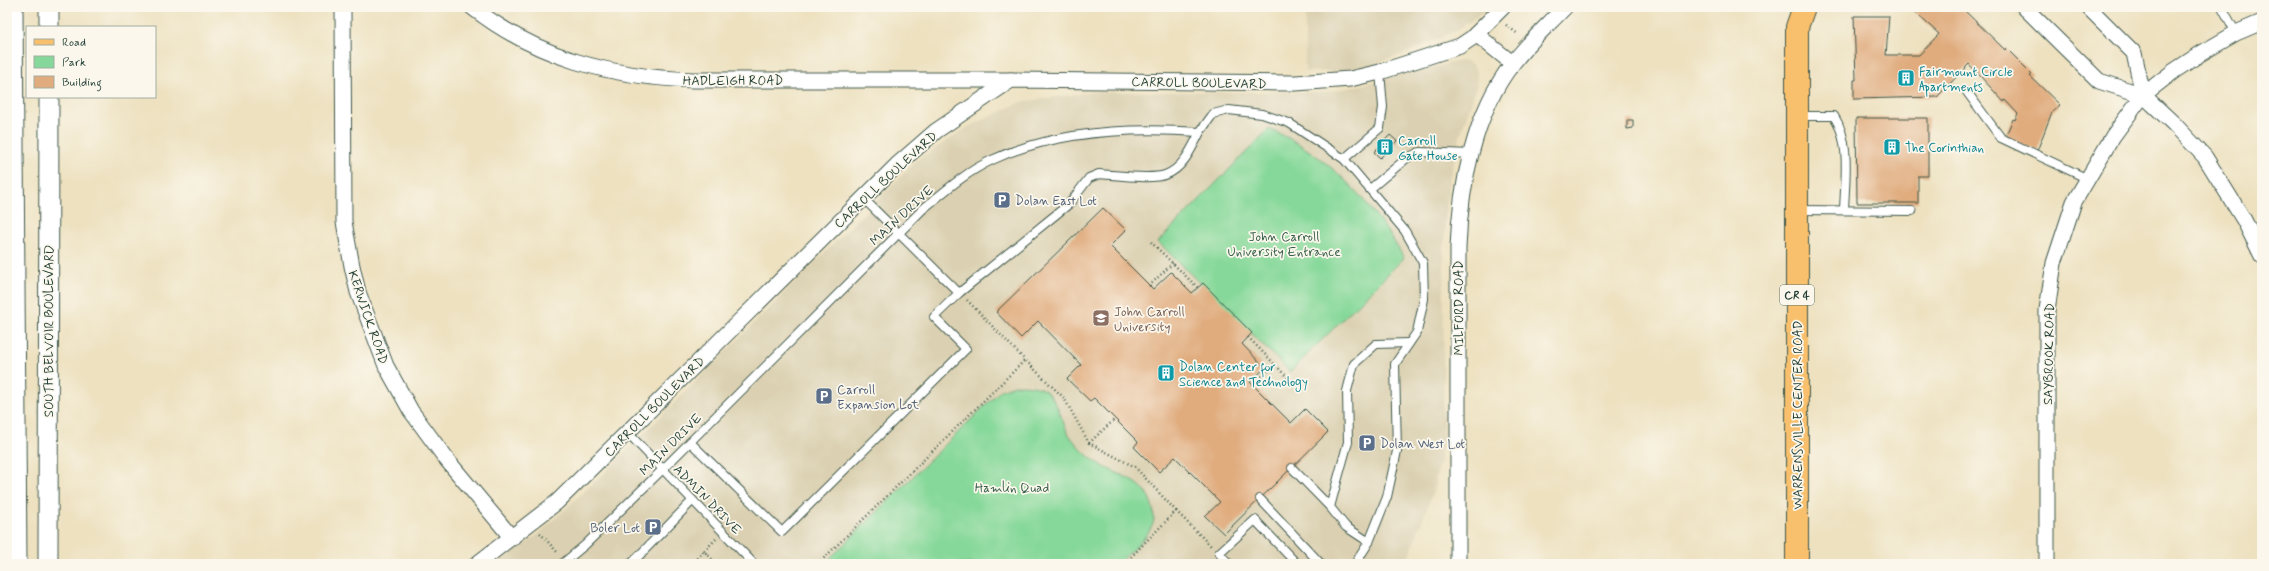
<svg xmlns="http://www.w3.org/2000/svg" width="2269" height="571" font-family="Mynerve,sans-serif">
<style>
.built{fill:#dbd1b2}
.green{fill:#85d899;stroke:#528a66}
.building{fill:#e0ac7e}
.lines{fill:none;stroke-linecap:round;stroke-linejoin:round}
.service-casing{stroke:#3e5649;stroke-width:10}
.minor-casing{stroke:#3e5649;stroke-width:17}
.tertiary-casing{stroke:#3e5649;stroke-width:21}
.primary-casing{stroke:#3e5649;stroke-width:24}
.path{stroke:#3e5649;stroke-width:2.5;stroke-dasharray:1 3;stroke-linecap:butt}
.service{stroke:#fff;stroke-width:8}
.minor{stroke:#fff;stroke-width:15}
.tertiary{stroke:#fff;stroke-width:19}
.primary{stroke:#f8bf6c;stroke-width:22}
.labels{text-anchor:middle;stroke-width:3.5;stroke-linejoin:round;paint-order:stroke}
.shield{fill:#fbf7ec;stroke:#61756b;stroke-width:1}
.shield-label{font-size:12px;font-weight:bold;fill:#1f3d34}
.culture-label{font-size:13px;fill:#0d838f;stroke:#fbf7ec;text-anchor:start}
.street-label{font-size:13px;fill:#1f3d34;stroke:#fbf7ec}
.service-label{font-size:13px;fill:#4e5e75;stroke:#fbf7ec;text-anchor:start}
.park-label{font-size:13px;fill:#335c48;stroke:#fbf7ec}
.education-label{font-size:13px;fill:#785e54;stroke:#fbf7ec;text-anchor:start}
</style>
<rect width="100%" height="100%" fill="#fbf7ec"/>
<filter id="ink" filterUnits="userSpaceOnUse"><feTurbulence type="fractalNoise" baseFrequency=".025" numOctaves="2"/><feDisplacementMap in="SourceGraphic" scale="8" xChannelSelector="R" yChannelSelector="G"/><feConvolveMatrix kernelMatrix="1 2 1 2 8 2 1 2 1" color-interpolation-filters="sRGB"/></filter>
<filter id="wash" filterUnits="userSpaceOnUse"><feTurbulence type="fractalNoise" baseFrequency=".012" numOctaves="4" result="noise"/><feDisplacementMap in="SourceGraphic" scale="16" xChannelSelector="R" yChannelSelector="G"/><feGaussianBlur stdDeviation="0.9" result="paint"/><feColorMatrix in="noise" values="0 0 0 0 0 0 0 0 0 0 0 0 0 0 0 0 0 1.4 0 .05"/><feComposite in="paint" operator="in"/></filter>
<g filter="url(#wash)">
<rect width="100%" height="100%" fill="#ede1c0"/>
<g class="built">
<polygon points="1305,7 1491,7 1454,32 1409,52 1371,65 1337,71 1305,72"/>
<polygon points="1465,60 1474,66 1477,74 1476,89 1463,126 1449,180 1444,242 1443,443 1434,489 1406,564 496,564 537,535 602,475 917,160 970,126 1021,102 1093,92 1324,92 1349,88 1423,69"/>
</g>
<g class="green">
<path d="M1269 129C1328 153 1373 204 1404 258L1290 372 1158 242Z"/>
<path d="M1015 385C1026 385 1039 385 1047 392 1056 399 1063 423 1068 433 1073 441 1083 452 1091 458 1116 479 1151 475 1154 517 1155 533 1128 553 1118 564H824L1001 390Z"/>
</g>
<g id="blocks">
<g class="building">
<polygon points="1909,7 1961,7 2005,50 2006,48 2032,74 2030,76 2060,105 2052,112 2037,151 2005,137 2013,119 2015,120 2018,114 2005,100 2004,102 1969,64 1937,97 1854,99 1854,80 1856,80 1854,16 1889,16 1886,55 1919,55 1939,34"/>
<polygon points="1856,118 1928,118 1928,176 1918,176 1918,203 1857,203"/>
<polygon points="1627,120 1633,120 1633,128 1627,129"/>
<polygon points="1390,135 1397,141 1380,158 1374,152"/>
<polygon points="1103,208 1126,230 1110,246 1153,289 1171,272 1192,293 1203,283 1252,333 1242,344 1265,368 1250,382 1291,423 1305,409 1328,432 1224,534 1205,516 1220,502 1175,457 1159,472 1134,447 1138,442 1094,398 1090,401 1067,379 1081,365 1038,321 1021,338 996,312"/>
</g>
</g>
</g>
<g filter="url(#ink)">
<use href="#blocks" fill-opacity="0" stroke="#3e5649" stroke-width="1"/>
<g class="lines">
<g class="service-casing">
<g id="service">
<polyline points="2222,7 2236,33"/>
<polyline points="1967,92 2001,138 2088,179"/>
<path d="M1797 116H1834C1851 142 1845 180 1844 210"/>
<polyline points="1344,159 1380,128 1383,107 1380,72"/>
<polyline points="1370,189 1407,158 1420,152 1471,154"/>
<polyline points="1798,210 1912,211"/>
<path d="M959 293 1069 204 1089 178 1099 174C1115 175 1151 180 1165 175 1183 169 1192 148 1200 132"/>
<polyline points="628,433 754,564"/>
<polyline points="690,442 782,532 966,349 934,317 959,293 863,198"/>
<polyline points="1292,468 1330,507"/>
<polyline points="1260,499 1321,564"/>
<polyline points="1369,542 1346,527 1330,507 1348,442 1347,391 1354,364 1376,344 1409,343"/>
<path d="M562 564 585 545 662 470 923 209C945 191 966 172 992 160 1056 130 1131 127 1200 132L1213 114 1229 110 1262 114 1289 123 1344 159 1405 231 1423 263 1424 299 1417 332 1395 364 1397 451 1387 497 1369 542 1355 564"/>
<polyline points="631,564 692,501"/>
<polyline points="1229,564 1219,553 1255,520 1297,564"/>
</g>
</g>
<g class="minor-casing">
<g id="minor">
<polyline points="343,7 344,222 352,266 358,292 386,366 411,411 447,460 512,538"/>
<path d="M472 7C537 58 611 77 693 80H1011"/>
<polyline points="2024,7 2099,81 2143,95 2174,124 2205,157 2244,220 2262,256"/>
<polyline points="2088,7 2134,53 2143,95"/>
<polyline points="1476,34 1512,63"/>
<polyline points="477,564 557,502 897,165 936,131 1011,80 1296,83 1350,79 1380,72 1460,46 1472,38 1503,7"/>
<path d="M1458 564V248C1460 187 1474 112 1513 63 1528 43 1548 25 1565 7"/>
<polyline points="2047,564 2047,310 2054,263 2074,202 2113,136 2143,95 2174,71 2200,54 2236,33 2262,22"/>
</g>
</g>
<g class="tertiary-casing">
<g id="tertiary">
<polyline points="13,7 17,564"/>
<polyline points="49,27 49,7"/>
<polyline points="48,564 49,97"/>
</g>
</g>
<g class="primary-casing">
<polyline id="primary" points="1797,564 1797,27 1804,7"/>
</g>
<g class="path">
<polyline points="1506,25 1518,34"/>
<polyline points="1151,242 1198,288"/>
<polyline points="1149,286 1173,263"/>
<polyline points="967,300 1025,360"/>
<polyline points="1248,337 1289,379"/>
<polyline points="1253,385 1275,364"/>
<polyline points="1089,443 1115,419"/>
<polyline points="1176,511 1211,546"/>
<polyline points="540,533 558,553"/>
<polyline points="704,551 716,539"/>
<polyline points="692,564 704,551 717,564"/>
<polyline points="818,564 1025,360 1064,398 1089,443 1135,467 1176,511 1124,564"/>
</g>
<use href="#service" class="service"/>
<use href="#minor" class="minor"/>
<use href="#tertiary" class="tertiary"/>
<use href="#primary" class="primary"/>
</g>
</g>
<defs>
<g id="building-square" transform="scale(0.9)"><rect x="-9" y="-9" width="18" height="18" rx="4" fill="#0f9aa8" stroke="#fbf7ec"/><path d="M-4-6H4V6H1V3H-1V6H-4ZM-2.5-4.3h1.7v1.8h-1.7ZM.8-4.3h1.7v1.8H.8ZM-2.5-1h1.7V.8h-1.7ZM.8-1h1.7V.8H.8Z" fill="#fff"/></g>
<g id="parking-square" transform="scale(0.9)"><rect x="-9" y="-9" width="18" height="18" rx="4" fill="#5c6f8a" stroke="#fbf7ec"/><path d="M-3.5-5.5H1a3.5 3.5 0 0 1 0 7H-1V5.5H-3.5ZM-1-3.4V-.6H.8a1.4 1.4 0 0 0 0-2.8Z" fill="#fff"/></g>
<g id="university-square" transform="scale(0.9)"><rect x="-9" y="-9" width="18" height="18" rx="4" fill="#8d6e63" stroke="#fbf7ec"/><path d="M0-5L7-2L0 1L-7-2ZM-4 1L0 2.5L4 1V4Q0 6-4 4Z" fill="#fff"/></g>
</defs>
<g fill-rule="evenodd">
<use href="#building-square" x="1906" y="78"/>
<use href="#building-square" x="1385" y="147"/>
<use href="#building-square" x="1892" y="147"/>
<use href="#parking-square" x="1002" y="200"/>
<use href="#university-square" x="1101" y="318"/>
<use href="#building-square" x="1166" y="373"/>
<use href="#parking-square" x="824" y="396"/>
<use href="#parking-square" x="1367" y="443"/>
<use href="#parking-square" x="653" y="527"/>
</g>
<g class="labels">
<rect class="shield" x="1780" y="285" width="34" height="20" rx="3"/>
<g class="shield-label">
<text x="1797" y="299">CR 4</text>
</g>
<g class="culture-label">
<text x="1919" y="76">Fairmount Circle<tspan x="1919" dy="15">Apartments</tspan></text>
<text x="1398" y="145">Carroll<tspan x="1398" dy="15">Gate House</tspan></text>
<text x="1905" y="152">The Corinthian</text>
<text x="1179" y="371">Dolan Center for<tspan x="1179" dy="15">Science and Technology</tspan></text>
</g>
<g class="street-label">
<text x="733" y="85">HADLEIGH ROAD</text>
<text transform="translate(1199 82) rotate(1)" y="5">CARROLL BOULEVARD</text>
<text transform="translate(885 179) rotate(-43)" y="5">CARROLL BOULEVARD</text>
<text transform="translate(901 215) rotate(-43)" y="5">MAIN DRIVE</text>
<text transform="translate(1458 308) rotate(-90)" y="5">MILFORD ROAD</text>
<text transform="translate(369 317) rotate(71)" y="5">KERWICK ROAD</text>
<text transform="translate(48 331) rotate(-90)" y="5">SOUTH BELVOIR BOULEVARD</text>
<text transform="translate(2048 354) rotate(-89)" y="5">SAYBROOK ROAD</text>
<text transform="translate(654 406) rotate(-45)" y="5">CARROLL BOULEVARD</text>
<text transform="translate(1797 415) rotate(-90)" y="5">WARRENSVILLE CENTER ROAD</text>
<text transform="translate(670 444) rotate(-45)" y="5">MAIN DRIVE</text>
<text transform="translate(708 499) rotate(46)" y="5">ADMIN DRIVE</text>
</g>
<g class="service-label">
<text x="1015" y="205">Dolan East Lot</text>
<text x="837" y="394">Carroll<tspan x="837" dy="15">Expansion Lot</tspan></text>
<text x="1380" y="448">Dolan West Lot</text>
<text x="640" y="532" text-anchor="end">Boler Lot</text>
</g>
<g class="park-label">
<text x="1284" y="241">John Carroll<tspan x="1284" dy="15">University Entrance</tspan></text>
<text x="1012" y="492">Hamlin Quad</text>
</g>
<g class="education-label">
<text x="1114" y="316">John Carroll<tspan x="1114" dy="15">University</tspan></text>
</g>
</g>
<rect width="2269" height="571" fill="none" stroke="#fbf7ec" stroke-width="24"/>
<rect x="26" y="26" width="130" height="72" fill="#fbf7ec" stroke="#a3ada2"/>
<rect x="34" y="39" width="20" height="6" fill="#f8bf6c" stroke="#a3ada2"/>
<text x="62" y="46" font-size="12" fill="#1f3d34">Road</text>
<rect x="34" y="56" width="20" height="12" fill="#85d899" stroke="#a3ada2"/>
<text x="62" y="66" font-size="12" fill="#1f3d34">Park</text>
<rect x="34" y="76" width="20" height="12" fill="#e0ac7e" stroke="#a3ada2"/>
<text x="62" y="86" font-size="12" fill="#1f3d34">Building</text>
</svg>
